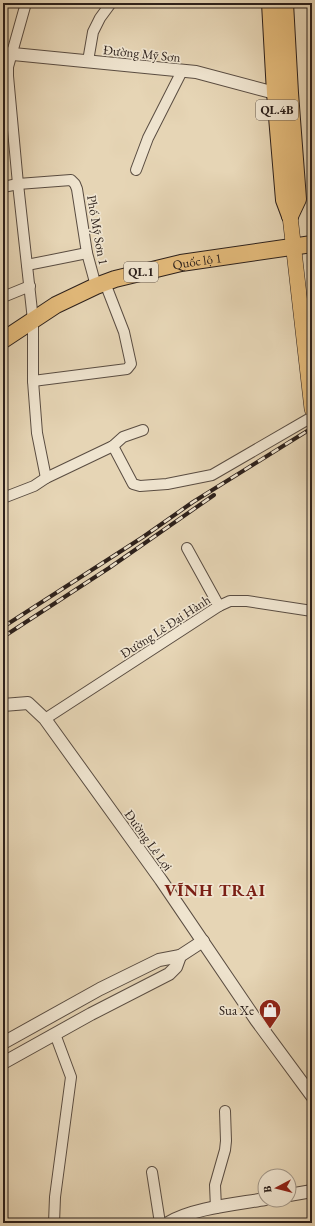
<svg xmlns="http://www.w3.org/2000/svg" width="315" height="1226" font-family="'EB Garamond',serif">
<style>
.lines{fill:none;stroke-linecap:round;stroke-linejoin:round}
.minor-casing{stroke:#5a4d42;stroke-width:12}
.tertiary-casing{stroke:#5a4d42;stroke-width:14}
.primary-casing{stroke:#2c201b;stroke-width:16}
.trunk-casing{stroke:#2c201b;stroke-width:18}
.minor{stroke:#efe4cf;stroke-width:10}
.tertiary{stroke:#efe4cf;stroke-width:12}
.primary{stroke:#e3ba7a;stroke-width:15}
.trunk{stroke:#e3ba7a;stroke-width:16}
.rail-casing{stroke:#2c201b;stroke-width:4}
.rail{stroke:#efe4cf;stroke-width:2.5;stroke-dasharray:8;stroke-linecap:butt}
.labels{text-anchor:middle;stroke-width:3.5;stroke-linejoin:round;paint-order:stroke}
.shield{fill:#efe4cf;stroke:#665b51;stroke-width:1}
.shield-label{font-size:12px;font-weight:bold;fill:#2c201b}
.street-label{font-size:13px;fill:#2c201b;stroke:#efe4cf}
.poi-label{font-size:13px;fill:#2c201b;stroke:#efe4cf;text-anchor:end}
.district-label{font-size:17px;font-weight:bold;letter-spacing:1px;fill:#7a1f14;stroke:#efe4cf}
</style>
<rect width="100%" height="100%" fill="#e6d5b5"/>
<filter id="stains"><feTurbulence type="fractalNoise" baseFrequency=".005" numOctaves="4"/><feColorMatrix values="0 0 0 0 .2 0 0 0 0 .09 0 0 0 0 .02 0 0 0 .5 -.17"/></filter>
<radialGradient id="worn" r=".72"><stop offset=".6" stop-color="#630" stop-opacity="0"/><stop offset="1" stop-color="#630" stop-opacity=".3"/></radialGradient>
<g class="lines">
<g class="minor-casing">
<g id="minor">
<polyline points="26,3 8,67 8,76 18,184 33,320 33,381 37,433 46,478"/>
<polyline points="88,61 93,32 100,18 111,3"/>
<polyline points="136,170 148,138 182,71"/>
<polyline points="3,187 18,184 71,180 75,184 77,189 87,253 96,286"/>
<polyline points="27,265 87,253"/>
<polyline points="3,297 30,286"/>
<polyline points="33,381 127,369 131,364 124,332 105,283"/>
<polyline points="113,446 133,484 140,486 167,484 212,475 312,417"/>
<polyline points="3,498 34,486 46,478 113,446 123,437 143,430"/>
<polyline points="187,548 219,606"/>
<polyline points="45,719 219,606 230,601 247,601 312,611"/>
<polyline points="152,1172 160,1223"/>
<polyline points="216,1208 215,1185 225,1150 226,1141 225,1111"/>
<polyline points="54,1223 55,1197 71,1077 55,1034"/>
</g>
</g>
<g class="tertiary-casing">
<g id="tertiary">
<polyline points="3,53 196,72 275,93"/>
<polyline points="3,705 28,703 45,719 161,880 256,1020 312,1096"/>
<polyline points="3,1043 100,989 159,960 180,956 203,941"/>
<polyline points="3,1063 91,1014 169,974 176,967 180,956"/>
<polyline points="289,1195 312,1191"/>
<path d="M168 1223C192 1208 237 1204 265 1199"/>
</g>
</g>
<g class="primary-casing">
<polyline id="primary" points="290,216 312,409"/>
</g>
<g class="trunk-casing">
<g id="trunk">
<polyline points="270,3 275,93 284,200 290,216"/>
<polyline points="285,3 290,93 298,199 290,216"/>
<path id="s1" d="M3 340 56 305 96 286 115 279 181 263 312 244"/>
</g>
</g>
<use href="#minor" class="minor"/>
<use href="#tertiary" class="tertiary"/>
<use href="#primary" class="primary"/>
<use href="#trunk" class="trunk"/>
<g class="rail-casing">
<g id="rail">
<polyline points="3,627 143,537 193,502 312,428"/>
<polyline points="3,637 109,568 214,495"/>
</g>
</g>
<use href="#rail" class="rail"/>
</g>
<defs>
<g id="shop-pin" transform="scale(1.15)"><path d="M0 17L-7.5 6A9.5 9.5 0 1 1 7.5 6Z" fill="#8f2418" stroke="#efe4cf"/><path d="M-5-2.5h2.3a2.7 3.5 0 0 1 5.4 0H5L5.5 6h-11ZM-1.5-2.5h3a1.5 2.3 0 0 0-3 0Z" fill="#fff"/></g>
</defs>
<g fill-rule="evenodd">
<use href="#shop-pin" x="270" y="1010"/>
</g>
<g class="labels">
<g class="shield">
<rect x="256" y="100" width="42" height="20" rx="3"/>
<rect x="124" y="262" width="34" height="20" rx="3"/>
</g>
<g class="shield-label">
<text x="277" y="114">QL.4B</text>
<text x="141" y="276">QL.1</text>
</g>
<g class="street-label">
<text transform="translate(142 53) rotate(6)" y="5">Đường Mỹ Sơn</text>
<text transform="translate(98 230) rotate(80)" y="5">Phố Mỹ Sơn 1</text>
<text dy="5" stroke="none"><textPath href="#s1" startOffset="212">Quốc lộ 1</textPath></text>
<text transform="translate(165 626) rotate(-33)" y="5">Đường Lê Đại Hành</text>
<text transform="translate(149 840) rotate(54)" y="5">Đường Lê Lợi</text>
</g>
<g class="poi-label">
<text x="254" y="1015">Sua Xe</text>
</g>
<g class="district-label">
<text x="215" y="896">VĨNH TRẠI</text>
</g>
</g>
<rect width="315" height="1226" fill="none" stroke="#e6d5b5" stroke-width="16"/>
<rect x="4" y="4" width="307" height="1218" fill="none" stroke="#2c201b" stroke-width="2"/>
<rect x="8" y="8" width="299" height="1210" fill="none" stroke="#2c201b"/>
<g transform="translate(277 1188) rotate(263)"><circle r="19" fill="#efe4cf" stroke="#a19687"/>
<path d="M0-3L7 15L0 10L-7 15Z" fill="#8f2418"/>
<text y="-6" font-size="11" font-weight="bold" text-anchor="middle" fill="#2c201b">B</text>
</g>
<rect width="100%" height="100%" filter="url(#stains)"/>
<rect width="100%" height="100%" fill="url(#worn)"/>
</svg>
